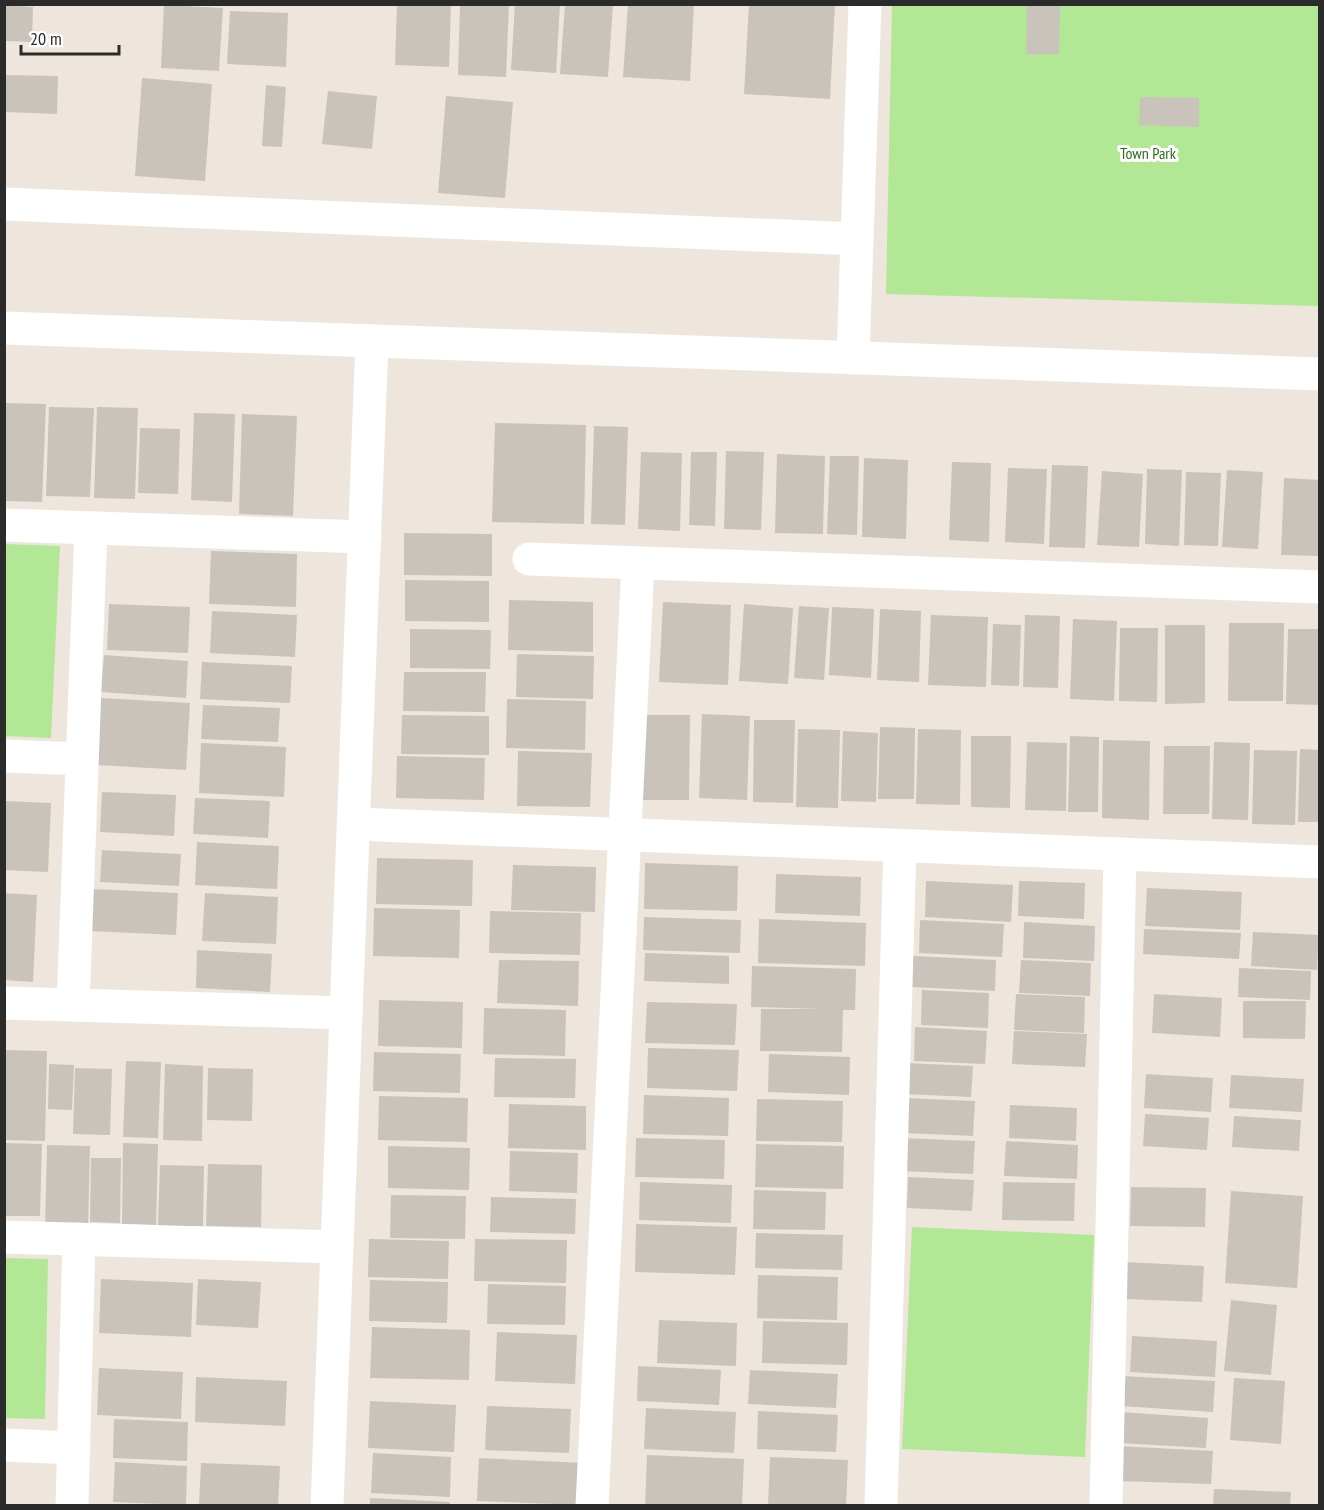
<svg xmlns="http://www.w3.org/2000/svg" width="1324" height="1510" font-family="'PT Sans Narrow',sans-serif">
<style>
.green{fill:#b2e795}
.building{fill:#c9c3bc}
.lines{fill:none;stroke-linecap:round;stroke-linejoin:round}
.minor{stroke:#fff;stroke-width:33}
.tertiary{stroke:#fff;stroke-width:33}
.labels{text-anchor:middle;stroke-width:6;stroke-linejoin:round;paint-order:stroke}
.park-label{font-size:16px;fill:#286d16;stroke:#fff}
</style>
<rect width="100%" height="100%" fill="#eee6dc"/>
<g class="green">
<polygon points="892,5 1319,5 1319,306 886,294"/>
<polygon points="5,544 60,546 51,738 5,736"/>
<polygon points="912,1227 1094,1235 1085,1457 902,1449"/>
<polygon points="5,1258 48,1259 45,1419 5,1418"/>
</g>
<g class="building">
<polygon points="397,4 451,4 449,67 395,65"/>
<polygon points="460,4 509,4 506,77 458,75"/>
<polygon points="515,4 560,4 556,73 511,70"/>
<polygon points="565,4 613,4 608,77 560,74"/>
<polygon points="628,4 694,4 690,81 623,77"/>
<polygon points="749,4 835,4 830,99 744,94"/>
<polygon points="1027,4 1060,4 1059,54 1026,54"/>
<polygon points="4,5 33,7 32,42 4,41"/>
<polygon points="164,5 223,8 219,71 161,68"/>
<polygon points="230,11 288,13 286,67 227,64"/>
<polygon points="4,75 58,76 57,114 4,112"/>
<polygon points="142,78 212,84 205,181 135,176"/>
<polygon points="266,85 286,87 282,147 262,146"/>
<polygon points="328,91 377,96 372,149 322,144"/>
<polygon points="446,96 513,102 505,198 438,193"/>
<polygon points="1140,97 1199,98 1199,127 1139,125"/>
<polygon points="4,403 46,404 42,502 4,501"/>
<polygon points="49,407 94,408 90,497 46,496"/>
<polygon points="97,407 138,408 135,499 94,498"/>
<polygon points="194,413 235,414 232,502 191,500"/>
<polygon points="242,414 297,416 293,516 239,514"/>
<polygon points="495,423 586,425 584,524 492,522"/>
<polygon points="594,426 628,427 625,525 591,524"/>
<polygon points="140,428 180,429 178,494 138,493"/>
<polygon points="726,451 764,452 761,530 724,529"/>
<polygon points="641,452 682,453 680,531 638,529"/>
<polygon points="691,452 717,452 715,526 689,525"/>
<polygon points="777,454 825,456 823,534 775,533"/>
<polygon points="830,456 859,456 857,535 827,534"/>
<polygon points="864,458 908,460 906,539 862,537"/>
<polygon points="952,462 991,463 989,542 949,540"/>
<polygon points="1052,465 1088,466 1085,548 1049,547"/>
<polygon points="1008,468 1047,469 1044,544 1005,542"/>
<polygon points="1147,469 1182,470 1179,546 1145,544"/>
<polygon points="1227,470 1263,472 1258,549 1222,547"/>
<polygon points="1102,471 1143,474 1139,547 1097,545"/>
<polygon points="1186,472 1221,473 1218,546 1184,545"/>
<polygon points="1284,478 1320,480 1320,556 1281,555"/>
<polygon points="404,533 492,534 492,576 404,575"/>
<polygon points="211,551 297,554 296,607 209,604"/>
<polygon points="405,580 489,581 489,622 405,621"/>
<polygon points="509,600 593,602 593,652 508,650"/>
<polygon points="663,602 731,605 728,685 659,682"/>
<polygon points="109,604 190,607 188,653 107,650"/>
<polygon points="744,604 793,608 788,684 739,681"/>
<polygon points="799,606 829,608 824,680 794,678"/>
<polygon points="832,607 874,609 871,678 829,675"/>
<polygon points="880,609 921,611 919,682 877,680"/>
<polygon points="212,611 297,615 295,657 210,653"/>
<polygon points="931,615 988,617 986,687 928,685"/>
<polygon points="1025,615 1060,616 1058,688 1023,687"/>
<polygon points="1073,619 1117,621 1114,701 1070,699"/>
<polygon points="1229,623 1284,623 1283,701 1228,701"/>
<polygon points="993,624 1021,625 1019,686 991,685"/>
<polygon points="1165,625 1205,625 1205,703 1165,704"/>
<polygon points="1120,628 1158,628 1157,702 1119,701"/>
<polygon points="410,629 491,630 490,669 410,668"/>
<polygon points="1288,629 1320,629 1320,705 1286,704"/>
<polygon points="517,654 594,656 593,699 516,697"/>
<polygon points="104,655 188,661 186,698 101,692"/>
<polygon points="202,662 292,666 290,703 200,699"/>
<polygon points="404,672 486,672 485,712 403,711"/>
<polygon points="100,698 190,703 186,770 96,765"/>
<polygon points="507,699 586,701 585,750 506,748"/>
<polygon points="203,705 280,708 278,742 201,739"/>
<polygon points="702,714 750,716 747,800 699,798"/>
<polygon points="402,715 489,716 489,755 401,754"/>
<polygon points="641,715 690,715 689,800 640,800"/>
<polygon points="754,720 795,720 793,803 753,802"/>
<polygon points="880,727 915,728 914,799 878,799"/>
<polygon points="798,729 840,730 838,808 796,807"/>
<polygon points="918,729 961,730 960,805 916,804"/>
<polygon points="843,731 878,733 876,802 841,801"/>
<polygon points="971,736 1011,736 1010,808 971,807"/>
<polygon points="1070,736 1099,737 1098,812 1068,812"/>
<polygon points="1103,740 1150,741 1149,820 1102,818"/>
<polygon points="1027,742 1067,743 1066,811 1025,810"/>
<polygon points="1214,742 1250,743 1248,820 1212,819"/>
<polygon points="201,743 286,747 284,797 199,793"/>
<polygon points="1164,746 1210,746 1209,814 1163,814"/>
<polygon points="1300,749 1320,750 1320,822 1298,822"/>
<polygon points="1254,750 1297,751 1295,825 1252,824"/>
<polygon points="518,751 592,753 590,807 517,806"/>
<polygon points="397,756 485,758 484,800 396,798"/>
<polygon points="102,792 176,795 174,836 100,832"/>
<polygon points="195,798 270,801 268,838 193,834"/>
<polygon points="4,801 51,803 48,872 4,870"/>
<polygon points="197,842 279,846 277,889 195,885"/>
<polygon points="102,850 181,854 179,886 100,882"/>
<polygon points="377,858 473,860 472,906 376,904"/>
<polygon points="645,863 738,866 737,911 644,909"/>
<polygon points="513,865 596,867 595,912 511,910"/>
<polygon points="776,874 861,877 860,916 775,913"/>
<polygon points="926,881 1013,885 1011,922 925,917"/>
<polygon points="1019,881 1085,883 1084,919 1018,916"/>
<polygon points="1147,888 1242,892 1240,930 1145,926"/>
<polygon points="92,889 178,893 176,935 90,931"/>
<polygon points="4,893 37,895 33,982 4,980"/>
<polygon points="205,893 278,897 276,944 202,941"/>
<polygon points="374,908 460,910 459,958 373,956"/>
<polygon points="490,911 581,913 580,955 489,953"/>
<polygon points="644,917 741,920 740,953 643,950"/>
<polygon points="759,919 866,923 865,966 758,963"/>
<polygon points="920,920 1004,924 1002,957 919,953"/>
<polygon points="1024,922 1095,926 1094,961 1023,958"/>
<polygon points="1144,929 1241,933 1239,959 1143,954"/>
<polygon points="1253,932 1319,935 1317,970 1251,966"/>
<polygon points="197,950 272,954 270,992 196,988"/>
<polygon points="645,953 729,956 729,984 644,981"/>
<polygon points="912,956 996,960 995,991 911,987"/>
<polygon points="499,960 579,961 578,1006 497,1003"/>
<polygon points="1021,960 1091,963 1090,996 1019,993"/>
<polygon points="752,966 856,969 855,1010 843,1010 842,1052 760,1051 761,1009 823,1009 751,1007"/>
<polygon points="1239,968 1311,971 1310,1000 1238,997"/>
<polygon points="922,990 989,993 988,1028 921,1025"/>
<polygon points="1016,994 1085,997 1084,1033 1014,1030"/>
<polygon points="1154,994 1222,998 1220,1037 1152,1033"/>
<polygon points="379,1000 463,1002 462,1048 378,1046"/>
<polygon points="1243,1001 1306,1001 1305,1039 1243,1038"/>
<polygon points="647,1002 737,1004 735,1045 645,1043"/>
<polygon points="484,1008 566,1010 565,1056 483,1054"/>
<polygon points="915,1027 987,1031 985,1064 914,1061"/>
<polygon points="1014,1031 1087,1034 1085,1067 1012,1064"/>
<polygon points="648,1048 739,1050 737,1091 647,1088"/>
<polygon points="4,1050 47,1051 45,1141 4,1140"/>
<polygon points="374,1052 461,1054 460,1093 373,1091"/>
<polygon points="769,1054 850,1057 849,1095 768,1092"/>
<polygon points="495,1058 576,1059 575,1098 494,1097"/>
<polygon points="126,1061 161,1062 158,1138 123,1137"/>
<polygon points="905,1063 973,1066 971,1097 903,1094"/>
<polygon points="49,1064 74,1065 72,1110 48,1109"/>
<polygon points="165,1064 203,1066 202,1141 163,1140"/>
<polygon points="75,1068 112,1069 110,1135 73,1134"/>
<polygon points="208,1068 253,1069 252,1121 207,1120"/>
<polygon points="1146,1074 1213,1078 1211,1112 1144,1108"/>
<polygon points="1231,1075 1304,1079 1302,1112 1229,1108"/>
<polygon points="644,1095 729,1098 728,1136 643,1134"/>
<polygon points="379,1096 468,1098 467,1142 378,1140"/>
<polygon points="905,1098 975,1101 973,1136 904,1133"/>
<polygon points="757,1099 843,1101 842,1142 756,1141"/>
<polygon points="509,1104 586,1106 586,1150 508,1148"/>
<polygon points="1010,1105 1077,1108 1076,1141 1009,1138"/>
<polygon points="1145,1114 1209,1118 1207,1150 1143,1146"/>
<polygon points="1234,1116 1301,1120 1299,1151 1232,1147"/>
<polygon points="636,1138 725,1140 724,1179 635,1177"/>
<polygon points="901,1138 975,1141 973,1174 900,1171"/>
<polygon points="1006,1141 1078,1145 1077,1179 1004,1176"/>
<polygon points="4,1143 42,1144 40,1216 4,1216"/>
<polygon points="123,1143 158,1144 156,1225 122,1224"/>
<polygon points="756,1144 844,1146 843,1189 755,1187"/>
<polygon points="47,1145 90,1146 88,1228 45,1227"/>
<polygon points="388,1146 470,1148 469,1190 388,1188"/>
<polygon points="510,1151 578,1153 577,1193 509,1191"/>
<polygon points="91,1158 121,1158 120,1223 90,1222"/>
<polygon points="208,1164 262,1165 261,1227 206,1226"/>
<polygon points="160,1165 204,1166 203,1226 158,1226"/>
<polygon points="908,1177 974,1180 972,1211 907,1208"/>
<polygon points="640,1182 732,1185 731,1223 639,1220"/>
<polygon points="1003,1182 1075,1183 1074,1221 1002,1220"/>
<polygon points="1131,1187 1206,1188 1205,1227 1130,1226"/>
<polygon points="754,1190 826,1192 825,1230 753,1229"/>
<polygon points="1231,1191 1303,1196 1297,1288 1225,1283"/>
<polygon points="391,1195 466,1196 465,1239 390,1238"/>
<polygon points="491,1197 576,1199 575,1234 490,1232"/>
<polygon points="636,1224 737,1227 735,1275 635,1272"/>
<polygon points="756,1233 843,1235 842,1270 755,1268"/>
<polygon points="369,1239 449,1241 448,1279 368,1277"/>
<polygon points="475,1239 567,1240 566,1283 474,1281"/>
<polygon points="1126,1262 1204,1266 1202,1302 1125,1299"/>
<polygon points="758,1275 838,1277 837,1320 757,1318"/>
<polygon points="101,1279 193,1283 191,1337 99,1333"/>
<polygon points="198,1279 261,1282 258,1328 196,1325"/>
<polygon points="370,1280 448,1282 447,1323 369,1321"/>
<polygon points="488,1284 566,1286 565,1325 487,1324"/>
<polygon points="1231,1300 1277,1305 1271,1375 1224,1371"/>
<polygon points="659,1320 737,1323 736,1366 657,1363"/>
<polygon points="763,1321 848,1323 847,1365 762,1363"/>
<polygon points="372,1327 470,1330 469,1380 370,1378"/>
<polygon points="497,1332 577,1335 575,1384 495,1381"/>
<polygon points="1132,1336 1217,1341 1215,1377 1130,1372"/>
<polygon points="638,1366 721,1370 719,1405 637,1401"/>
<polygon points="99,1368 183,1372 181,1419 97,1415"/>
<polygon points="750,1370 838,1374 836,1408 748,1404"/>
<polygon points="1123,1376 1215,1381 1213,1412 1121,1406"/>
<polygon points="196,1377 287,1381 285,1426 195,1422"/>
<polygon points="1234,1378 1285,1381 1281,1444 1230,1440"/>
<polygon points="370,1401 456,1405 454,1452 368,1448"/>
<polygon points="487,1406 571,1409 569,1453 485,1450"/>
<polygon points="646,1408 736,1412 734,1453 644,1449"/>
<polygon points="758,1411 838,1415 836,1452 757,1449"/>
<polygon points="1121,1412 1208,1418 1206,1448 1119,1443"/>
<polygon points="114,1419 188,1422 187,1461 113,1458"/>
<polygon points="1118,1446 1213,1451 1211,1484 1116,1481"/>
<polygon points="373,1453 451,1457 450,1497 371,1493"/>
<polygon points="647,1455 744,1459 742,1506 645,1506"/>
<polygon points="770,1457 848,1460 846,1506 768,1506"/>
<polygon points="479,1458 584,1463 582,1505 477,1501"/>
<polygon points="115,1462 187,1466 186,1505 113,1502"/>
<polygon points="201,1463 280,1466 278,1506 199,1506"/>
<polygon points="1214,1489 1291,1492 1290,1506 1213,1506"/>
<polygon points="370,1498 450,1502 450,1506 370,1506"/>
</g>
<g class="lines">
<g class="minor">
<polyline points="4,204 857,239"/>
<polyline points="853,358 865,4"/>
<polyline points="4,525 365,537"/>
<polyline points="529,559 1320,587"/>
<polyline points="4,756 82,759"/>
<polyline points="354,824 1320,862"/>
<polyline points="4,1003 346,1013"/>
<polyline points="73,1005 91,528"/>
<polyline points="4,1237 337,1247"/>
<polyline points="4,1445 74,1448"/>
<polyline points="72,1506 79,1239"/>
<polyline points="327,1506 372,341"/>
<polyline points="592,1506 638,563"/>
<polyline points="881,1506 900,846"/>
<polyline points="1106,1506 1120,854"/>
</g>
<polyline class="tertiary" points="4,328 1320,374"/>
</g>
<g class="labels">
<g class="park-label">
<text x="1148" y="159">Town Park</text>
</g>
</g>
<rect width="1324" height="1510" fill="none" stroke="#2b2b2b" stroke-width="12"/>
<path d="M21 45v9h98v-9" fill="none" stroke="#2b2b2b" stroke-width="3"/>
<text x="30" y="45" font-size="18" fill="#2b2b2b" stroke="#ffffff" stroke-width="4.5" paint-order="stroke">20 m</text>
</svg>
